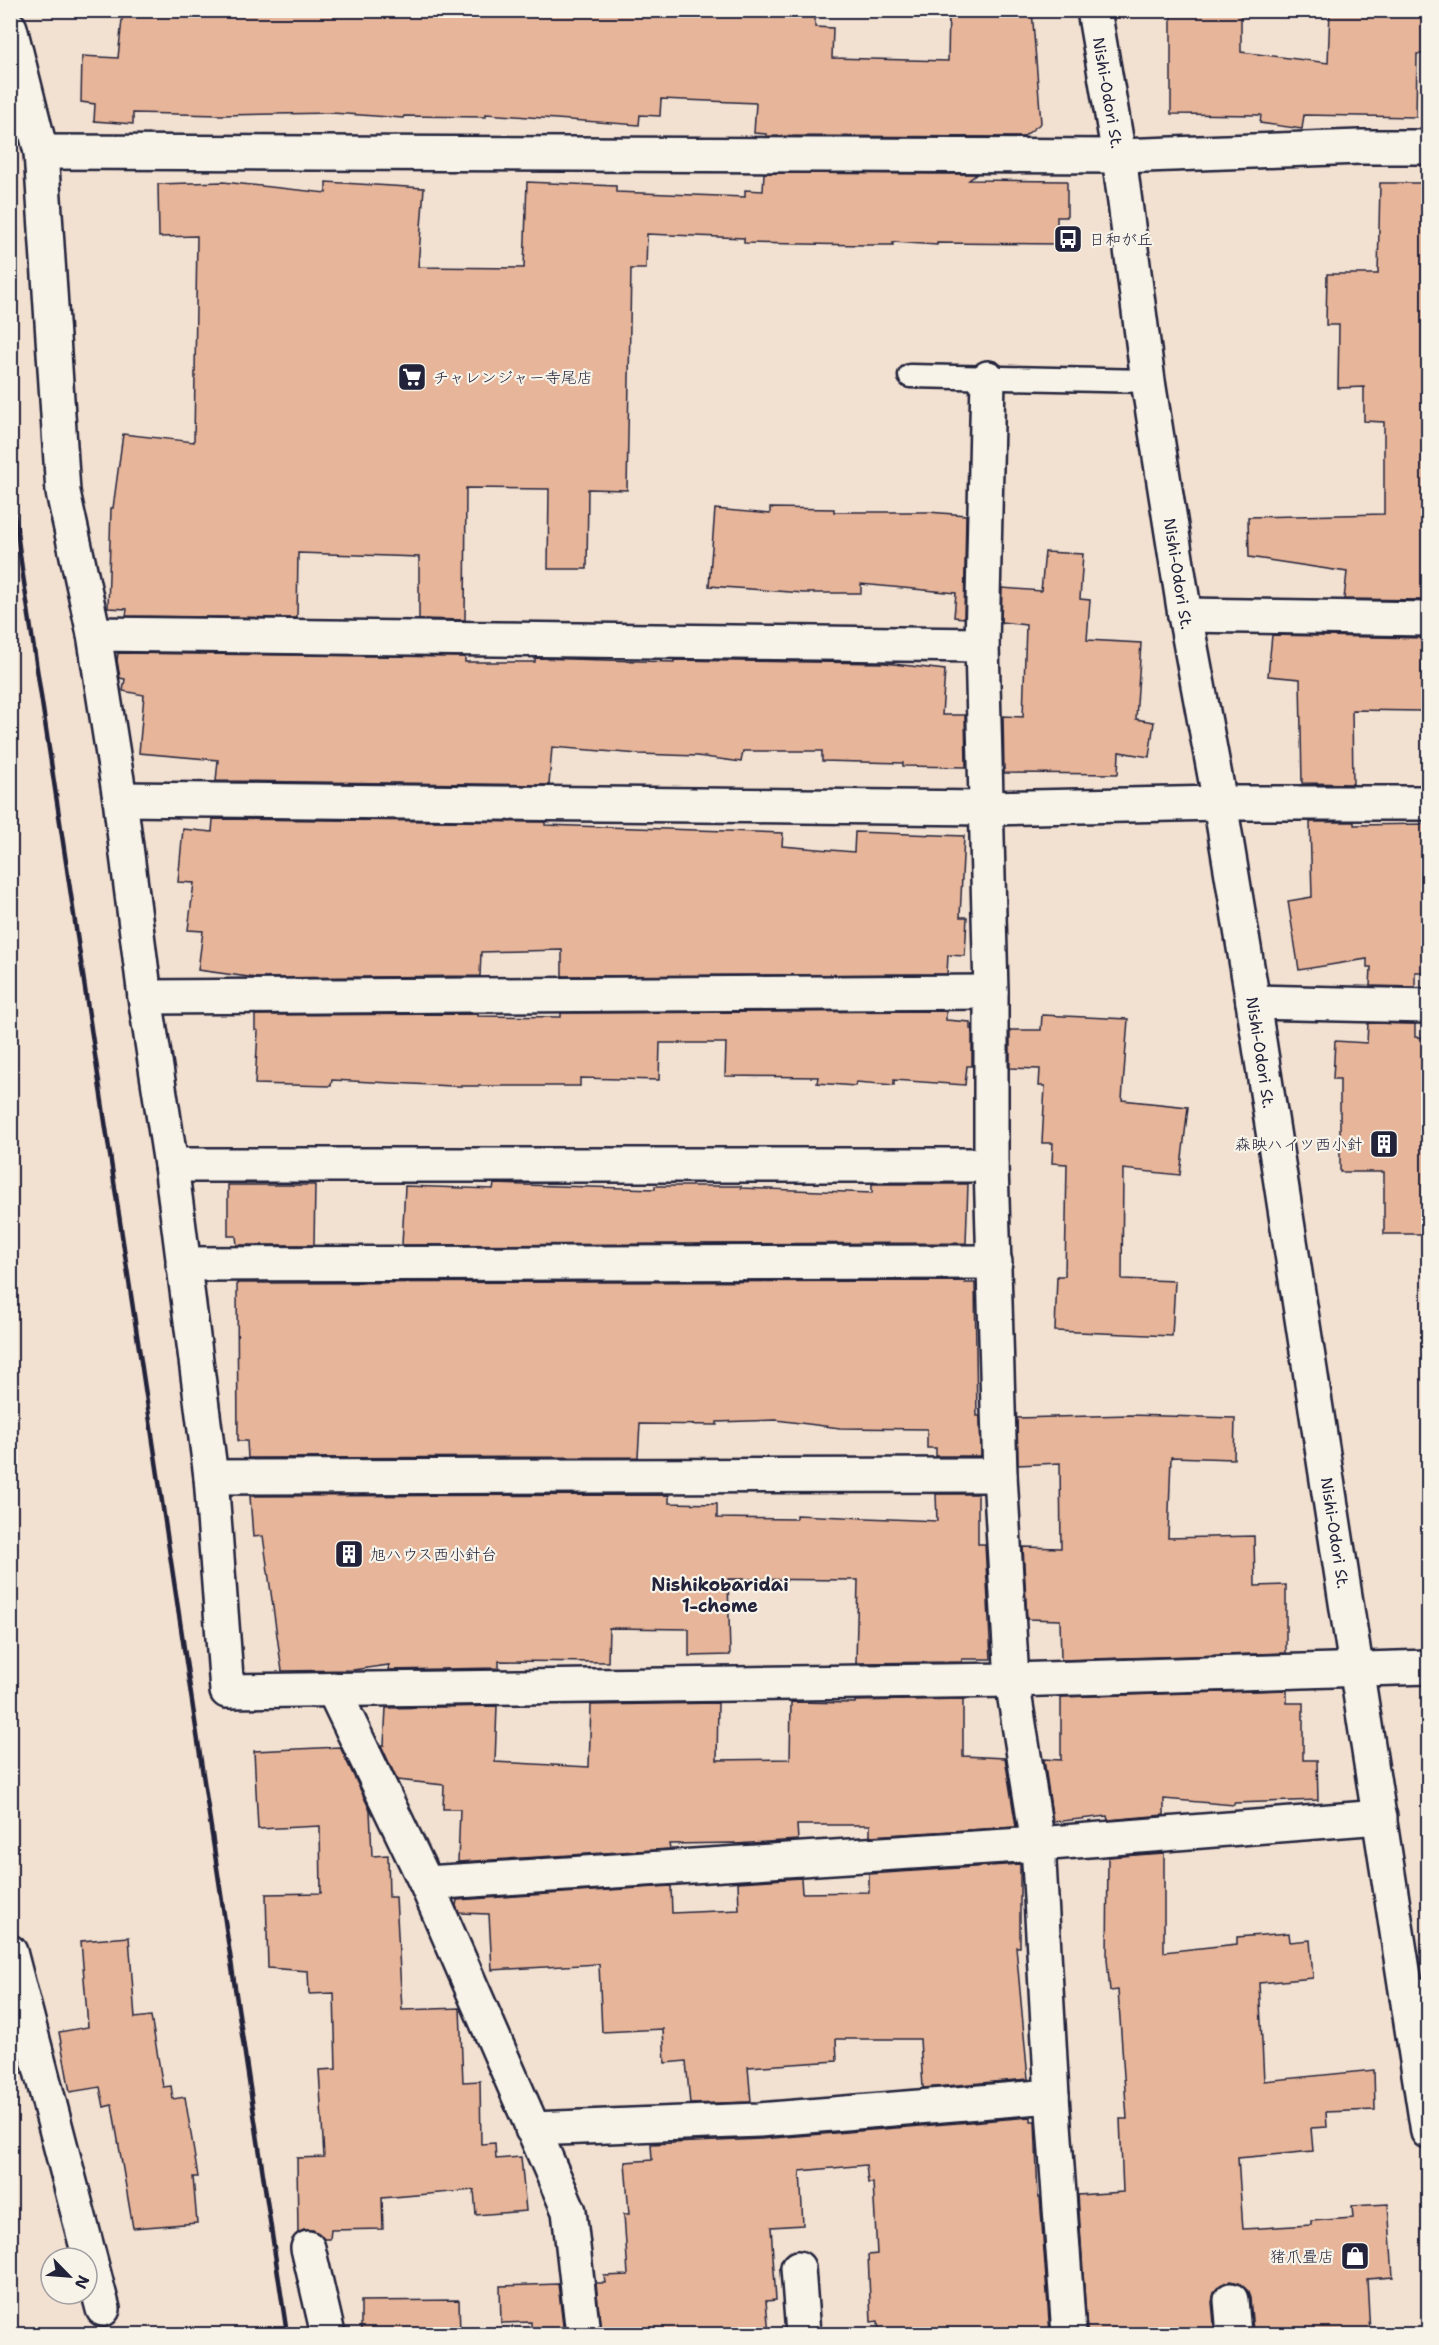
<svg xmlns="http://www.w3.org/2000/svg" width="1439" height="2345" font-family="'Shantell Sans','Klee One',sans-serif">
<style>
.building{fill:#e7b599;stroke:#22223b;stroke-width:1.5}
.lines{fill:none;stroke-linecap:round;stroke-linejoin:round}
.service-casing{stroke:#22223b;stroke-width:27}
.minor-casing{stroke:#22223b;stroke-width:38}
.tertiary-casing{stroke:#22223b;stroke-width:38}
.service{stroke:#f7f3e8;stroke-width:22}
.minor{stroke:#f7f3e8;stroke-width:33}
.tertiary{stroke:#f7f3e8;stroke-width:33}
.rail{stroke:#22223b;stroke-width:4.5}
.labels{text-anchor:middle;stroke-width:4.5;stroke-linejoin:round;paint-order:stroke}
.street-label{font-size:16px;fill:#22223b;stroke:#f7f3e8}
.poi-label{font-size:16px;fill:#22223b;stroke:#f7f3e8;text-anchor:start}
.neighbourhood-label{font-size:18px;font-weight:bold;fill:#22223b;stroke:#f7f3e8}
</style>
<rect width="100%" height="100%" fill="#f2e0d0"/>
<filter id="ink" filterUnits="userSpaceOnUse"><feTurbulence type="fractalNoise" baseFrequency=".0167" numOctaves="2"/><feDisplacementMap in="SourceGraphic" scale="12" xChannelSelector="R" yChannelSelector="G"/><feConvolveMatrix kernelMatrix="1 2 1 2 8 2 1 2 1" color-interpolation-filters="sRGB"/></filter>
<g filter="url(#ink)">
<g class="building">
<polygon points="123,10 815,10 815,27 833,28 832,58 948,61 949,10 1032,10 1041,123 1023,137 766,136 766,134 754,133 756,103 661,99 660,116 640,115 639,125 486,114 486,117 404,116 403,118 332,113 221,115 133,113 133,124 94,121 95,104 81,102 82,56 118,58"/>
<polygon points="1171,10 1241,10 1241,52 1328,63 1330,10 1428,10 1428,54 1417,54 1416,117 1304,115 1302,129 1260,123 1261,115 1171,114"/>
<polygon points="764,173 977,174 969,180 1067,181 1067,217 1057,217 1057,244 937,243 937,245 893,242 893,245 867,245 744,243 744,238 647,234 646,269 631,269 627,490 588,489 587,569 548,569 549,489 466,488 465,620 419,619 419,557 298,553 297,618 126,616 127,609 108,608 111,508 113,508 123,434 194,442 197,236 159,237 158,184 223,182 326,193 326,182 424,188 418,267 524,268 527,182 616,186 616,192 745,197 745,190 763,191"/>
<polygon points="1380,183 1428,183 1428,593 1424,593 1424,600 1344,599 1347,572 1249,557 1248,517 1384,514 1384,422 1364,421 1364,387 1338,388 1339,325 1326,325 1327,274 1378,274"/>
<polygon points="770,508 834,509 834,512 928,512 966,515 964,618 954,617 956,593 861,584 861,593 804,593 709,586 715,509 770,514"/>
<polygon points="1045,552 1083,554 1080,599 1090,600 1087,640 1141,643 1136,719 1154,722 1149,757 1119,752 1118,774 1004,773 1003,716 1023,717 1026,625 1001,622 1002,588 1041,591"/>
<polygon points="1272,635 1423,638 1421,711 1352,710 1353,784 1302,783 1300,679 1268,676"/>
<polygon points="118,653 465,657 465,662 535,662 535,658 674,662 674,660 885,663 945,670 942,715 965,715 966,767 903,766 903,763 822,761 822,751 743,751 741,762 697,756 639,754 552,747 549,785 216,781 218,760 139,753 144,695 123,691 125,679 120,678 117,660"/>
<polygon points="213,819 545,822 545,825 783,833 782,846 854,852 855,832 964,836 960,917 967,917 965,956 948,955 947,974 562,976 562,950 481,952 480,976 256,978 198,970 203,931 188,930 194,883 178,882 183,829 212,832"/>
<polygon points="1310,822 1354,822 1354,825 1428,824 1428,972 1415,972 1415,987 1370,986 1371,967 1367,967 1367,959 1299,970 1288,901 1312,897"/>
<polygon points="946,1011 946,1020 970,1022 970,1029 972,1029 972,1066 967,1066 965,1085 894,1080 894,1085 856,1082 855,1086 817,1083 818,1077 725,1076 726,1043 660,1043 659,1080 580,1078 580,1086 452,1086 332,1080 331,1086 255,1084 258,1031 255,1030 255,1015 478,1014 478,1016 561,1017 561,1013"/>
<polygon points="1042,1015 1128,1019 1122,1100 1188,1107 1180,1175 1123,1169 1122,1279 1175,1281 1172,1336 1055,1331 1057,1276 1065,1276 1067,1164 1052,1163 1053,1143 1042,1143 1045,1086 1039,1086 1040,1069 1010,1068 1010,1030 1041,1030"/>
<polygon points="1368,1023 1415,1024 1415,1037 1428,1038 1428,1234 1384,1234 1384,1172 1340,1172 1340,1079 1333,1079 1335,1041 1367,1043"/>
<polygon points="494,1184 655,1189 655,1186 741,1186 741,1188 872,1193 872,1184 968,1184 966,1243 402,1245 405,1186 493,1189"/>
<polygon points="228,1185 315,1185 314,1245 237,1245 236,1236 228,1236"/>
<polygon points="966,1281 965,1283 975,1283 977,1416 980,1416 981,1456 936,1456 936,1448 927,1448 927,1429 840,1428 776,1420 717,1422 717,1425 640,1424 638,1457 248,1458 247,1441 238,1441 237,1283"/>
<polygon points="1129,1415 1235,1418 1234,1459 1171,1457 1168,1538 1254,1536 1255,1586 1286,1585 1286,1653 1061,1660 1060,1620 1027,1619 1023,1547 1061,1548 1060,1463 1018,1465 1017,1418"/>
<polygon points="936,1494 978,1494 978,1544 985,1544 991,1659 962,1659 962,1662 856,1663 858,1580 728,1579 730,1655 689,1656 689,1629 609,1628 608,1662 499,1661 499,1668 388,1670 389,1665 353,1670 282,1671 263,1536 253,1537 250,1496 669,1495 669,1503 717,1504 717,1518 796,1519 796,1515 937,1521"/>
<polygon points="1287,1690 1287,1703 1303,1703 1303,1760 1317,1760 1318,1800 1234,1803 1234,1805 1164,1799 1164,1815 1108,1820 1107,1816 1053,1822 1044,1759 1061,1760 1061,1697"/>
<polygon points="963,1699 963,1756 1005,1758 1016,1827 870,1836 870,1825 797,1825 798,1840 735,1844 735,1843 669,1844 670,1849 458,1862 460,1809 443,1809 444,1785 397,1780 381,1745 384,1745 386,1708 497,1706 495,1762 589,1767 591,1705 718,1703 717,1760 790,1759 791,1702 855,1703 855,1701"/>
<polygon points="340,1747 370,1810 372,1856 388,1855 389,1897 396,1897 402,2010 460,2008 463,2082 480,2081 481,2144 495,2143 496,2159 521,2157 526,2211 476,2215 474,2190 382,2198 383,2229 331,2230 330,2239 324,2239 313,2230 304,2230 298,2233 297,2158 324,2157 319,2070 336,2069 334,1993 309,1994 308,1971 268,1968 266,1894 321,1893 320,1826 258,1829 254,1751"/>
<polygon points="1164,1853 1164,1952 1237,1944 1237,1937 1289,1933 1290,1942 1310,1940 1313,1978 1259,1983 1264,2081 1374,2070 1375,2110 1326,2112 1327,2127 1311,2128 1313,2151 1238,2158 1243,2229 1311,2225 1311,2221 1353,2218 1352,2206 1388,2204 1393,2277 1367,2279 1370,2334 1266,2334 1266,2330 1253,2331 1250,2298 1247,2290 1239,2283 1230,2281 1220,2285 1214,2293 1212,2302 1215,2334 1087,2334 1078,2195 1123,2192 1120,2119 1127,2119 1118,1990 1110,1991 1107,1959 1108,1857"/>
<polygon points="1020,1864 1020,1947 1016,1947 1028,2079 923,2088 920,2039 836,2039 837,2061 748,2067 751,2102 690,2104 686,2061 665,2063 663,2029 602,2032 599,1964 492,1970 489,1914 459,1913 456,1906 457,1900 671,1886 672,1913 739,1910 738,1882 801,1878 802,1893 869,1892 869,1874"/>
<polygon points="129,1937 135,2018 151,2016 163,2087 171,2086 173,2099 185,2097 198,2177 193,2177 197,2223 133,2228 112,2105 104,2107 100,2087 70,2092 59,2032 88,2027 81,1941"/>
<polygon points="1031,2117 1031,2121 1035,2121 1038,2197 1040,2197 1050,2334 879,2334 878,2321 871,2322 868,2255 877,2254 873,2183 868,2183 866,2165 800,2171 803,2225 771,2227 776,2300 766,2301 769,2334 601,2334 596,2283 605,2283 604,2276 628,2275 624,2214 629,2214 625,2162 652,2160 651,2144 761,2139"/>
<polygon points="558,2284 564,2334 531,2334 531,2322 501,2323 500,2286"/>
<polygon points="459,2300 460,2334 361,2334 361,2301"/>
</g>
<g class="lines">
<g class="service-casing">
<polyline id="service" points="910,376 1148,381"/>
</g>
<g class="minor-casing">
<g id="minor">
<polyline points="10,28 41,152 63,492 94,634 120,799 145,997 171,1165 211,1477 227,1691 1012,1680 1428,1667"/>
<polyline points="41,152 1119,156 1360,147 1428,147"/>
<polyline points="988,378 982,645 991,992 991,1165 1000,1475 1012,1680 1038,1844 1052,2096 1069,2334"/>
<polyline points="1185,615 1428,619"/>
<polyline points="94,634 982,645"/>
<polyline points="120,799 985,808 1220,803 1428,803"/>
<polyline points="145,997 991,992"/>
<polyline points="1253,1002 1428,1006"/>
<polyline points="171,1165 991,1165"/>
<polyline points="183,1264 995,1262"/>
<polyline points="211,1477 1000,1475"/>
<polyline points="333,1689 426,1883 569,2211 583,2334"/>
<polyline points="426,1883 1038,1844 1380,1817"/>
<polyline points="10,1952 103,2309"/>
<polyline points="1407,1996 1428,1995"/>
<polyline points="532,2129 759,2120 1052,2096"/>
<polyline points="308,2248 328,2334"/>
<polyline points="798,2268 803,2334"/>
<polyline points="1231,2300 1234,2334"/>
</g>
</g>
<g class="tertiary-casing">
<g id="tertiary">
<path id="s1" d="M1094 10 1119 156 1148 381 1185 615 1220 803 1253 1002 1428 2132"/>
</g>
</g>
<use href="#service" class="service"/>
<use href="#minor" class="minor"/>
<use href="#tertiary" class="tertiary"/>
<polyline class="rail" points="10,479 22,569 287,2334"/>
</g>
</g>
<defs>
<g id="bus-square" transform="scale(1.5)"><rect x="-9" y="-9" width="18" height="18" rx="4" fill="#22223b" stroke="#f7f3e8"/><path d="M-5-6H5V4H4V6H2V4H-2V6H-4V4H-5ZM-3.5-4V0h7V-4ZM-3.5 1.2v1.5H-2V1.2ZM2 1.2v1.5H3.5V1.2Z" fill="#fff"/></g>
<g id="supermarket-square" transform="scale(1.5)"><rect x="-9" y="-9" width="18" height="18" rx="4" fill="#22223b" stroke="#f7f3e8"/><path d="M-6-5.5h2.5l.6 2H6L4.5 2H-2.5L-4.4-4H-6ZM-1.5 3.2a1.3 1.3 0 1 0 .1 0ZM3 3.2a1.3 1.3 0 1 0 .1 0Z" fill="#fff"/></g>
<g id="building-square" transform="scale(1.5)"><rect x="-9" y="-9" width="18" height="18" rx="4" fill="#22223b" stroke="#f7f3e8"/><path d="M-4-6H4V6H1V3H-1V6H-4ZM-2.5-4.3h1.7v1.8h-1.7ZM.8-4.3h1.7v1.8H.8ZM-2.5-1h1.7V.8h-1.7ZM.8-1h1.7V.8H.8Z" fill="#fff"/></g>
<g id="shop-square" transform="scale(1.5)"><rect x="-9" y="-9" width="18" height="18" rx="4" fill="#22223b" stroke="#f7f3e8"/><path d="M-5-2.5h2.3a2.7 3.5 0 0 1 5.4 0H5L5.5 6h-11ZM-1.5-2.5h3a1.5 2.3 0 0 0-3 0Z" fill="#fff"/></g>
</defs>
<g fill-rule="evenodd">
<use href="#bus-square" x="1068" y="239"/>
<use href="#supermarket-square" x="412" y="377"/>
<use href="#building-square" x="1384" y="1144"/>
<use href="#building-square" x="349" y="1554"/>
<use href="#shop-square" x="1355" y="2256"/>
</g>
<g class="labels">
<g class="street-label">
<text dy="6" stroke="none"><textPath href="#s1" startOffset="84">Nishi-Odori St.</textPath></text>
<text dy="6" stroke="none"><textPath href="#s1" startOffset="570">Nishi-Odori St.</textPath></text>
<text dy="6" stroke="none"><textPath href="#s1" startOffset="1056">Nishi-Odori St.</textPath></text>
<text dy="6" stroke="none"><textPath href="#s1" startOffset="1542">Nishi-Odori St.</textPath></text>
</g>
<g class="poi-label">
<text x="1089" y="245">日和が丘</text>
<text x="433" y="383">チャレンジャー寺尾店</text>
<text x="1363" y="1150" text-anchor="end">森映ハイツ西小針</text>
<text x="370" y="1560">旭ハウス西小針台</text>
<text x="1334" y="2262" text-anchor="end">猪爪畳店</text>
</g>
<g class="neighbourhood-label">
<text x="720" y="1591">Nishikobaridai<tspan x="720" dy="21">1-chome</tspan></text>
</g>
</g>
<rect width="1439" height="2345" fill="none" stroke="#f7f3e8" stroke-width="36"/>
<rect x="18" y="18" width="1403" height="2309" fill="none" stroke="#22223b" stroke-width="2" filter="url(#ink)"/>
<g transform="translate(69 2276) rotate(115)"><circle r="28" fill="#f7f3e8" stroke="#a29fa3" stroke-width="1.5"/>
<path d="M0-4.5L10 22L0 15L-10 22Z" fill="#22223b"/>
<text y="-9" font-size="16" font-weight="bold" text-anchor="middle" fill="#22223b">N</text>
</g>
</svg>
